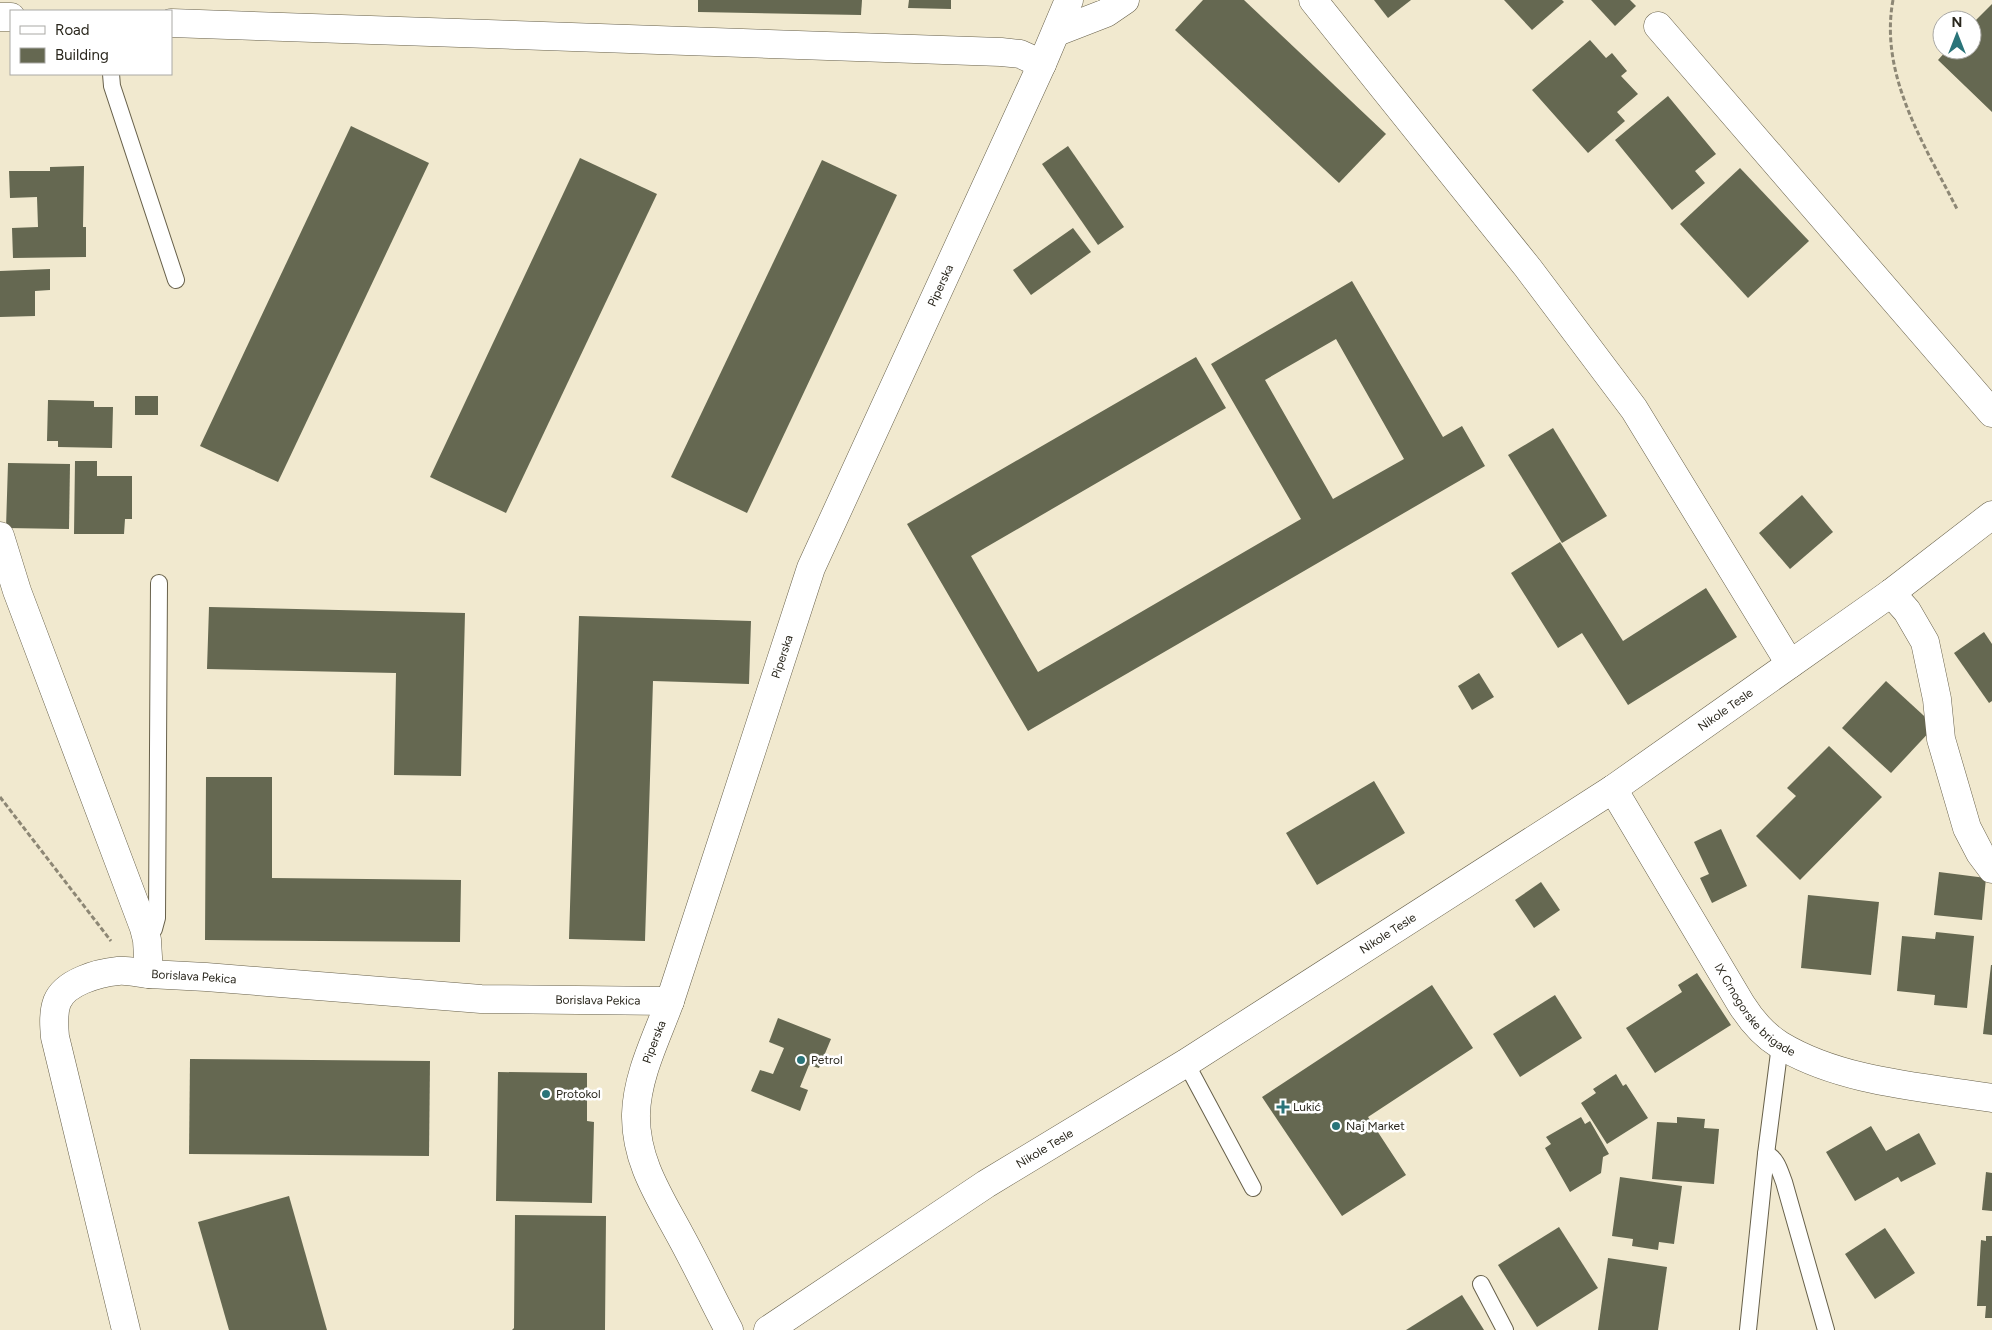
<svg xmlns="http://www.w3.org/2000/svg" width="1992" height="1330" font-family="Figtree,sans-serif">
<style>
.building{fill:#656851;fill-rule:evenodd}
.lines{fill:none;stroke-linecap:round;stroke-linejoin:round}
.lane-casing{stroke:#67604a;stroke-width:18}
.street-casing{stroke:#67604a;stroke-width:29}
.secondary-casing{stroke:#67604a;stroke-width:29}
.path{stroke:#8d8775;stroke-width:3;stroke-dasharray:5 2.5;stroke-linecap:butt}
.lane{stroke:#fff;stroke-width:16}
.street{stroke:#fff;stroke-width:28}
.secondary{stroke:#fff;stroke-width:28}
.poi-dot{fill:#2a7479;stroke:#fff;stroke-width:2}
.labels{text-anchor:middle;stroke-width:5;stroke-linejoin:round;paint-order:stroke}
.street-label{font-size:12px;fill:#2a271d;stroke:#fff}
.poi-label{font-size:12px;fill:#2a271d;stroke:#fff;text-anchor:start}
</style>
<rect width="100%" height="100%" fill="#f1e9cf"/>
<g class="building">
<polygon points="698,0 862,0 861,15 698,12"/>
<polygon points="909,0 951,0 951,9 908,8"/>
<polygon points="1203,0 1244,0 1386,134 1339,183 1175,30"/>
<polygon points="1374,0 1411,0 1388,18"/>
<polygon points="1504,0 1562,0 1564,2 1532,30"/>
<polygon points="1591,0 1630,0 1636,6 1615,26"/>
<polygon points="1992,4 1992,112 1938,60 1947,50 1972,50 1972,24"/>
<polygon points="1590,40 1606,58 1612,53 1627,71 1621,76 1638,94 1617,112 1625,121 1588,153 1532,90"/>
<polygon points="1668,96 1716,154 1695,171 1705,183 1672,210 1615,140"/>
<polygon points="351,126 429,163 278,482 200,446"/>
<polygon points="1068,146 1124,227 1098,245 1042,164"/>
<polygon points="580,158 657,194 506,513 430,477"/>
<polygon points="822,160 897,195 747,513 671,477"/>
<polygon points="84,166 83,227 86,227 86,257 13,258 12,228 38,227 37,197 10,198 9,171 50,171 50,167"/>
<polygon points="1740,168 1809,241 1748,298 1680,224"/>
<polygon points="1073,228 1091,252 1031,295 1013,270"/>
<polygon points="50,269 50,290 35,291 35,316 0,317 0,271"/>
<path d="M1352 281 1443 437 1462 426 1485 466 1028 731 907 524 1196 357 1226 408 971 556 1038 672 1301 519 1211 364ZM1336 339 1404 459 1333 499 1265 380Z"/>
<rect x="135" y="396" width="23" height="19"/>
<polygon points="48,400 94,401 94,407 113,407 112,448 58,447 58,441 47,441"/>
<polygon points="1553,428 1607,516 1562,543 1508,455"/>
<polygon points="75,461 97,461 97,476 132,476 132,519 125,519 124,534 74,534"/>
<polygon points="8,463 70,464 69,529 6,528"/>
<polygon points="1802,495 1833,532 1790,569 1759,533"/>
<polygon points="1560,542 1623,641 1706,588 1737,637 1628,705 1582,633 1558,648 1511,573"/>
<polygon points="209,607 465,613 461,776 394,775 396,673 207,669"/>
<polygon points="579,616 751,621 749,684 653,681 645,941 569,939"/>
<polygon points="1984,632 1992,644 1992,701 1989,703 1954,653"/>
<polygon points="1479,673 1494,697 1472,710 1458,686"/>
<polygon points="1886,681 1935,726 1891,773 1842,728"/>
<polygon points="1829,746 1882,797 1800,880 1756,836 1796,796 1787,788"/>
<polygon points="206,777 272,777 272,878 461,880 460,942 205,940"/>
<polygon points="1374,781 1405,833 1317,885 1286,833"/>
<polygon points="1721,829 1747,886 1712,903 1700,878 1709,874 1694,842"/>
<polygon points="1939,872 1986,878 1982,920 1934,915"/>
<polygon points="1541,882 1560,910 1534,928 1515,900"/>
<polygon points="1808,895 1879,902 1871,975 1801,968"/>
<polygon points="1936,932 1974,936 1967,1008 1934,1005 1935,995 1897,991 1902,936 1935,939"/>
<polygon points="1991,965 1992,965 1992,1035 1983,1034"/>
<polygon points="1697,973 1731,1025 1655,1073 1626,1028 1682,992 1678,985"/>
<polygon points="1432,985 1473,1048 1368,1117 1406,1175 1342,1216 1262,1097"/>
<polygon points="1555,995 1582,1038 1520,1077 1493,1034"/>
<polygon points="778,1018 831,1039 819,1068 809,1065 800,1087 808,1090 800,1111 751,1091 760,1070 773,1074 784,1048 769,1042"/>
<polygon points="190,1059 430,1061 429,1156 189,1154"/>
<polygon points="498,1072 587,1073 587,1121 594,1122 592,1203 496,1201"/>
<polygon points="1616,1074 1623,1086 1626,1084 1648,1118 1607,1144 1581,1103 1596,1093 1593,1089"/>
<polygon points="1581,1117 1585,1124 1590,1121 1609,1154 1603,1157 1601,1173 1570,1192 1545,1148 1551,1144 1546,1137"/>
<polygon points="1677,1117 1705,1119 1704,1128 1719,1129 1714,1184 1652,1179 1657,1122 1677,1123"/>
<polygon points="1871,1126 1886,1151 1919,1133 1936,1164 1901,1182 1898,1177 1855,1201 1826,1152"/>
<polygon points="1986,1172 1992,1173 1992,1211 1982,1210"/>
<polygon points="1620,1177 1682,1186 1674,1244 1659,1242 1658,1250 1632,1246 1633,1239 1612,1236"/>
<polygon points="289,1196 327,1330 229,1330 198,1222"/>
<polygon points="515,1215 606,1216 605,1330 512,1330 514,1328"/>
<polygon points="1559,1227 1598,1288 1537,1327 1498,1265"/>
<polygon points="1885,1228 1915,1273 1875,1299 1845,1254"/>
<polygon points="1986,1236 1992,1236 1992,1318 1985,1318 1986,1306 1977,1306 1981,1240 1986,1241"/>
<polygon points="1608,1258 1667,1267 1658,1330 1598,1330"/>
<polygon points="1462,1295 1484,1330 1406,1330"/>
</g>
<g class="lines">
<g class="lane-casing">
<g id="lane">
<polyline points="111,74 112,86 176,280"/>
<polyline points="147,940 154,929 157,918 159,583"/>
<polyline points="1186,1063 1253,1188"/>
<path d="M1766 1154C1777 1158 1780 1172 1784 1182L1826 1330"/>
<polyline points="1481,1284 1505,1330"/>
<polyline points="1748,1330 1766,1154 1780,1045"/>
</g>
</g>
<g class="street-casing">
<g id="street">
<polyline points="1313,0 1528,268 1634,409 1790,664"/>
<polyline points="0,17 11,17"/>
<polyline points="171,23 1001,52 1020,54 1042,64"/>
<polyline points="1658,26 1992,413"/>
<polyline points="1057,32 1106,13 1125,0"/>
<path id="s1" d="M0 536 17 591 144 928 147 940 149 974 206 977 481 999 670 1001"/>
<polyline points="1891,593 1907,611 1925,642 1937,699 1941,739 1967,828 1980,853 1992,869"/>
<path id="s2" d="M1613 789 1741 1004C1751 1020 1764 1035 1780 1045 1841 1082 1923 1087 1992 1098"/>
<path d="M126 1330 55 1037C54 1026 53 1013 57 1002 65 982 98 973 118 971 127 970 139 973 149 974"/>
<path id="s3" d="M729 1330C712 1298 697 1266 680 1235 659 1196 635 1160 636 1114 637 1075 657 1037 670 1001L811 568 1042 64 1069 0"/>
</g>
</g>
<g class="secondary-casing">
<g id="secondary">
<path id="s4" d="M768 1330 986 1184 1186 1063 1613 789 1891 593 1992 515"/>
</g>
</g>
<g class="path">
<path d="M1893 0C1879 75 1924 144 1957 209"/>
<polyline points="0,797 111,941"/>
</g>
<use href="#lane" class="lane"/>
<use href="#street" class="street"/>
<use href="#secondary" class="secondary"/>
</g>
<g class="poi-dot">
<circle cx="801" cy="1060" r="5"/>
<circle cx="546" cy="1094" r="5"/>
<path d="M1280.5 1099.5h5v5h5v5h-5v5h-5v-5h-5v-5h5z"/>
<circle cx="1336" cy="1126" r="5"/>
</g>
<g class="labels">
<g class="street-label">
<text dy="4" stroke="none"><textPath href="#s3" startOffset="1122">Piperska</textPath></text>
<text dy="4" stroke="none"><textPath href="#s3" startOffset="718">Piperska</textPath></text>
<text dy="4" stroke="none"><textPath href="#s4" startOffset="1141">Nikole Tesle</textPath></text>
<text dy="4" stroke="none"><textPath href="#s4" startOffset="736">Nikole Tesle</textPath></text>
<text dy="4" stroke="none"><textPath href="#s1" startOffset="509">Borislava Pekica</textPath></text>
<text dy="4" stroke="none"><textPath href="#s1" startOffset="914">Borislava Pekica</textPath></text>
<text dy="4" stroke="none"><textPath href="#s2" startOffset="264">IX Crnogorske brigade</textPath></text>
<text dy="4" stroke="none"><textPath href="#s3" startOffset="312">Piperska</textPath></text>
<text dy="4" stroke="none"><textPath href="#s4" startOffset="331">Nikole Tesle</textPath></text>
</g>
<g class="poi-label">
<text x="811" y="1064">Petrol</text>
<text x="556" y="1098">Protokol</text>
<text x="1293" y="1111">Lukić</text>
<text x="1346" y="1130">Naj Market</text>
</g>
</g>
<rect x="10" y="10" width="162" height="65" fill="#ffffff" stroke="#aaa9a5"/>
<rect x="20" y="26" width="25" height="8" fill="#ffffff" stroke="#aaa9a5"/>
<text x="55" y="35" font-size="15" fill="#2a271d">Road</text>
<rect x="20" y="48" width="25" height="15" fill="#656851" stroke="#aaa9a5"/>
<text x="55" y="60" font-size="15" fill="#2a271d">Building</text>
<g transform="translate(1957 35)"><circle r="24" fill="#ffffff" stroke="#aaa9a5"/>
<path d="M0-4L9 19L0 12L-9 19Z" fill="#2a7479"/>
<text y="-8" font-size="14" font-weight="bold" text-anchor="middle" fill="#2a271d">N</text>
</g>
</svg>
